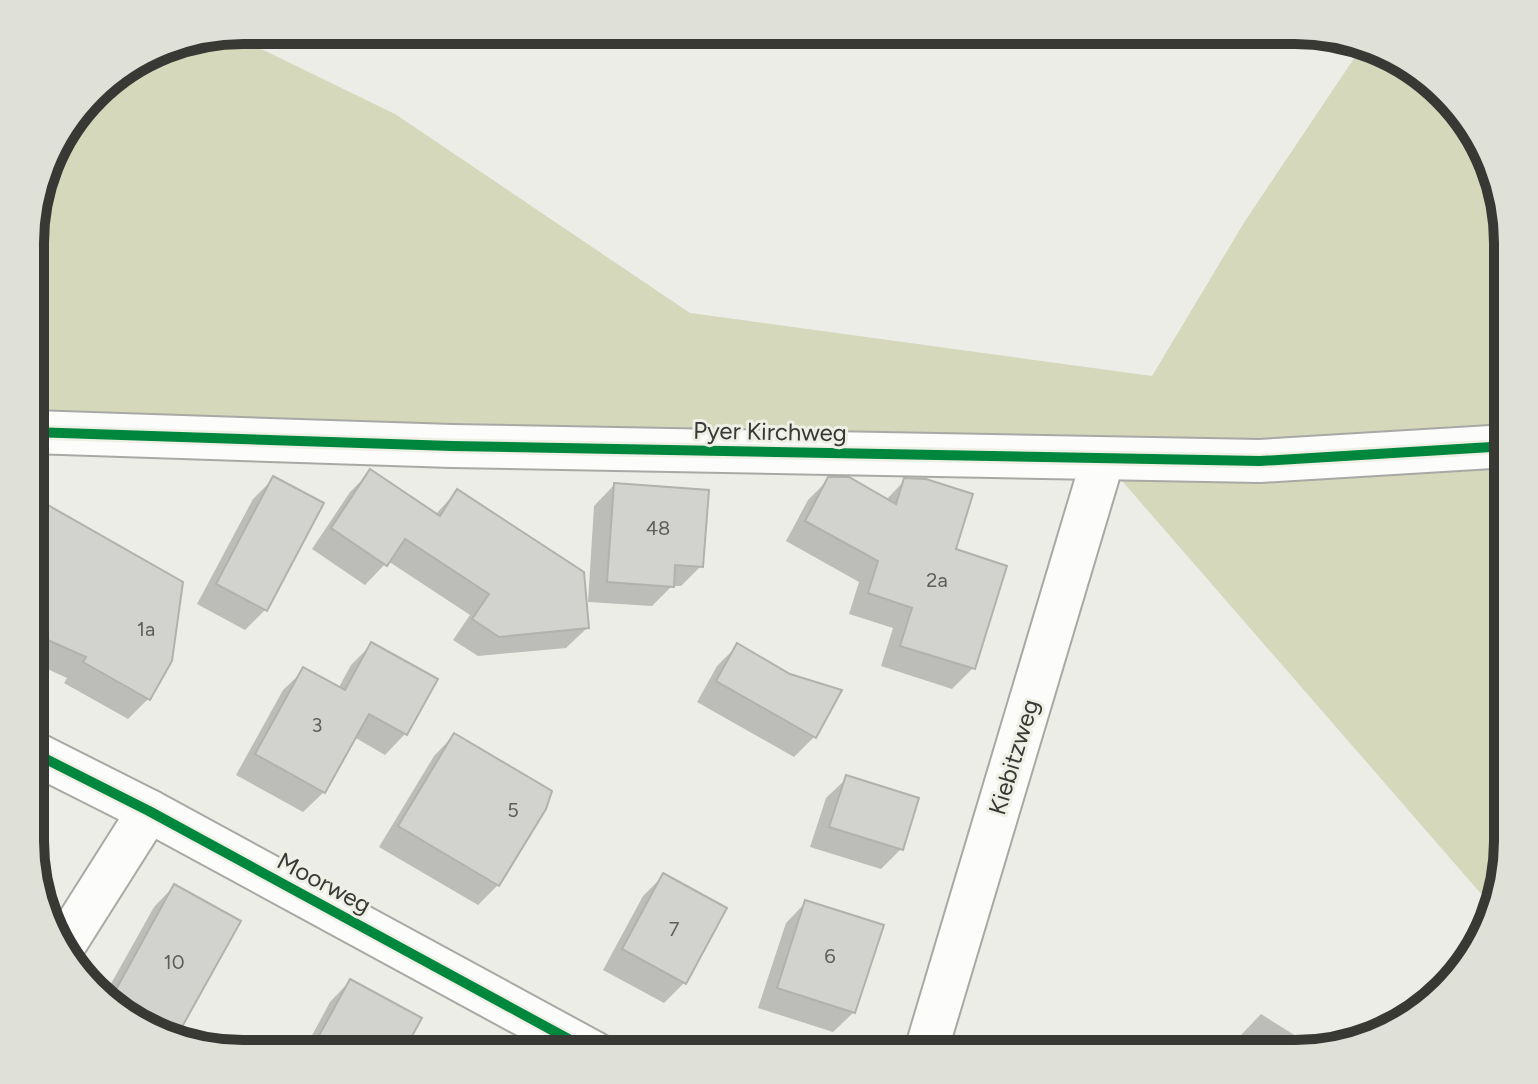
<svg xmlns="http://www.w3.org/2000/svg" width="1538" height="1084" font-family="Figtree,sans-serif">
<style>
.green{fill:#d5d8bb}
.shadow{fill:#0003}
.building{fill:#d2d3ce;stroke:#b1b1ad;stroke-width:2}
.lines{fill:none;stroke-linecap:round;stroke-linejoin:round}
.street-casing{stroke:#a8a8a4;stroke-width:46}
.street{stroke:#fcfcfb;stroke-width:42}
.cycleway-casing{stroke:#eeefe5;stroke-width:15}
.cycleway{stroke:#00873e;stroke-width:10}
.labels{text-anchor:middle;stroke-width:6;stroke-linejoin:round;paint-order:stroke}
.number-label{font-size:20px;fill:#5e5f5a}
.street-label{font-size:24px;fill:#383834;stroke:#eeefe5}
.rim{fill:none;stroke:#383834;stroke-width:10}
</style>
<rect width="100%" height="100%" fill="#ecede7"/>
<polygon class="green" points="228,33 395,114 690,313 1152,376 1245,221 1359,51 1425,75 1486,148 1508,230 1508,854 1489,903 1103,459 32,432 32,215 58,137 103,83 174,41"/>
<g class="shadow">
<polygon points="370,472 435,515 457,491 587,628 566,648 478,656 453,640 470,615 388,561 365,585 312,549 350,492"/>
<polygon points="273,479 265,610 245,630 197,604 253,499"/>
<polygon points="829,479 886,500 905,480 954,551 973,668 952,689 881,666 893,628 849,614 859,582 786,541 808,500"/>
<polygon points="614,485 701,566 681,586 672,586 652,606 588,602 594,506"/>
<polygon points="44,506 149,698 128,719 64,683 67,678 32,662 32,518"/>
<polygon points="371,645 435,680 405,734 385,755 354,737 324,792 303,812 236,775 283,690 304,670 338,689 351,665"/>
<polygon points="738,645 789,676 815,736 794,757 697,702 717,666"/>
<polygon points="454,735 498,885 478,905 379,847 434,756"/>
<polygon points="847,778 901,849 881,869 810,847 826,798"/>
<polygon points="32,812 43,818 32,840"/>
<polygon points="663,876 684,983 664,1003 603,970 643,896"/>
<polygon points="174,886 238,921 176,1033 113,1010 103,998 154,907"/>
<polygon points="806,902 854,1012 833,1032 758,1008 786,923"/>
<polygon points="350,981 400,1054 302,1054 330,1002"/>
<polygon points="1261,1014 1309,1044 1304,1052 1295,1054 1229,1054 1241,1035"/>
<polygon points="1173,1038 1201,1054 1157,1054"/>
<polygon points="1015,1047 1028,1054 1009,1054"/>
</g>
<g class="building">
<polygon points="370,469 440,516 457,489 584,572 589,628 499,637 472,619 489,594 405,539 387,566 331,528"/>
<polygon points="273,476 324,503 267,611 216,584"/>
<polygon points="828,477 849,477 896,504 904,478 926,479 973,494 956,549 1007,566 975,669 900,646 912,608 868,593 878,561 805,521"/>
<polygon points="614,483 709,490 703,567 675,565 674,587 607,582"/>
<polygon points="32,496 183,582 172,661 150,700 83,662 86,657 32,633"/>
<polygon points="371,642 438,679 407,735 369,714 325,793 255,754 303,667 345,690"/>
<polygon points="737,643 790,674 842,690 816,738 716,681"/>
<polygon points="454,733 552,791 546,809 499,886 398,826"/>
<polygon points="846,775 919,798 903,850 829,827"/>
<polygon points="663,873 727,908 686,984 622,949"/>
<polygon points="174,884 241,921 178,1034 113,1010 108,1004"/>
<polygon points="805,900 884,925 855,1013 777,988"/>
<polygon points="350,979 422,1018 402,1054 309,1054"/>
</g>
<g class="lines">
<g class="street-casing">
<g id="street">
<polyline points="32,432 452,446 1260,461 1508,446"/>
<polyline points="32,752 149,811 596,1054"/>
<polyline points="61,950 149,811"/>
<polyline points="925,1054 1103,459"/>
</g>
</g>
<use href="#street" class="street"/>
<g class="cycleway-casing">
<g id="cycleway">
<polyline points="32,432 452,446 1260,461 1508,446"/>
<polyline points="32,752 149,811 596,1054"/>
</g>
</g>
<use href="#cycleway" class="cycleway"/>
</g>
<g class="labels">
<g class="number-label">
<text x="658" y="535">48</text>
<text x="937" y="587">2a</text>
<text x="146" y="636">1a</text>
<text x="317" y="732">3</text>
<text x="513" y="817">5</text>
<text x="674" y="936">7</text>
<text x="830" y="963">6</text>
<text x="174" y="969">10</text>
</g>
<g class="street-label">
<text transform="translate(770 432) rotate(1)" y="8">Pyer Kirchweg</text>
<text transform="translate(1014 757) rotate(-73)" y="8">Kiebitzweg</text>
<text transform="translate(324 883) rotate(28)" y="8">Moorweg</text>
</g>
</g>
<path d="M0 0H1538V1084H0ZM243 44H1295A199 199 0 0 1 1494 243V841A199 199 0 0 1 1295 1040H243A199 199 0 0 1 44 841V243A199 199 0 0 1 243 44Z" fill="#dfe0d7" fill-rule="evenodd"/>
<path class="rim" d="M243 44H1295A199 199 0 0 1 1494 243V841A199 199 0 0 1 1295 1040H243A199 199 0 0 1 44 841V243A199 199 0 0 1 243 44Z"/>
</svg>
